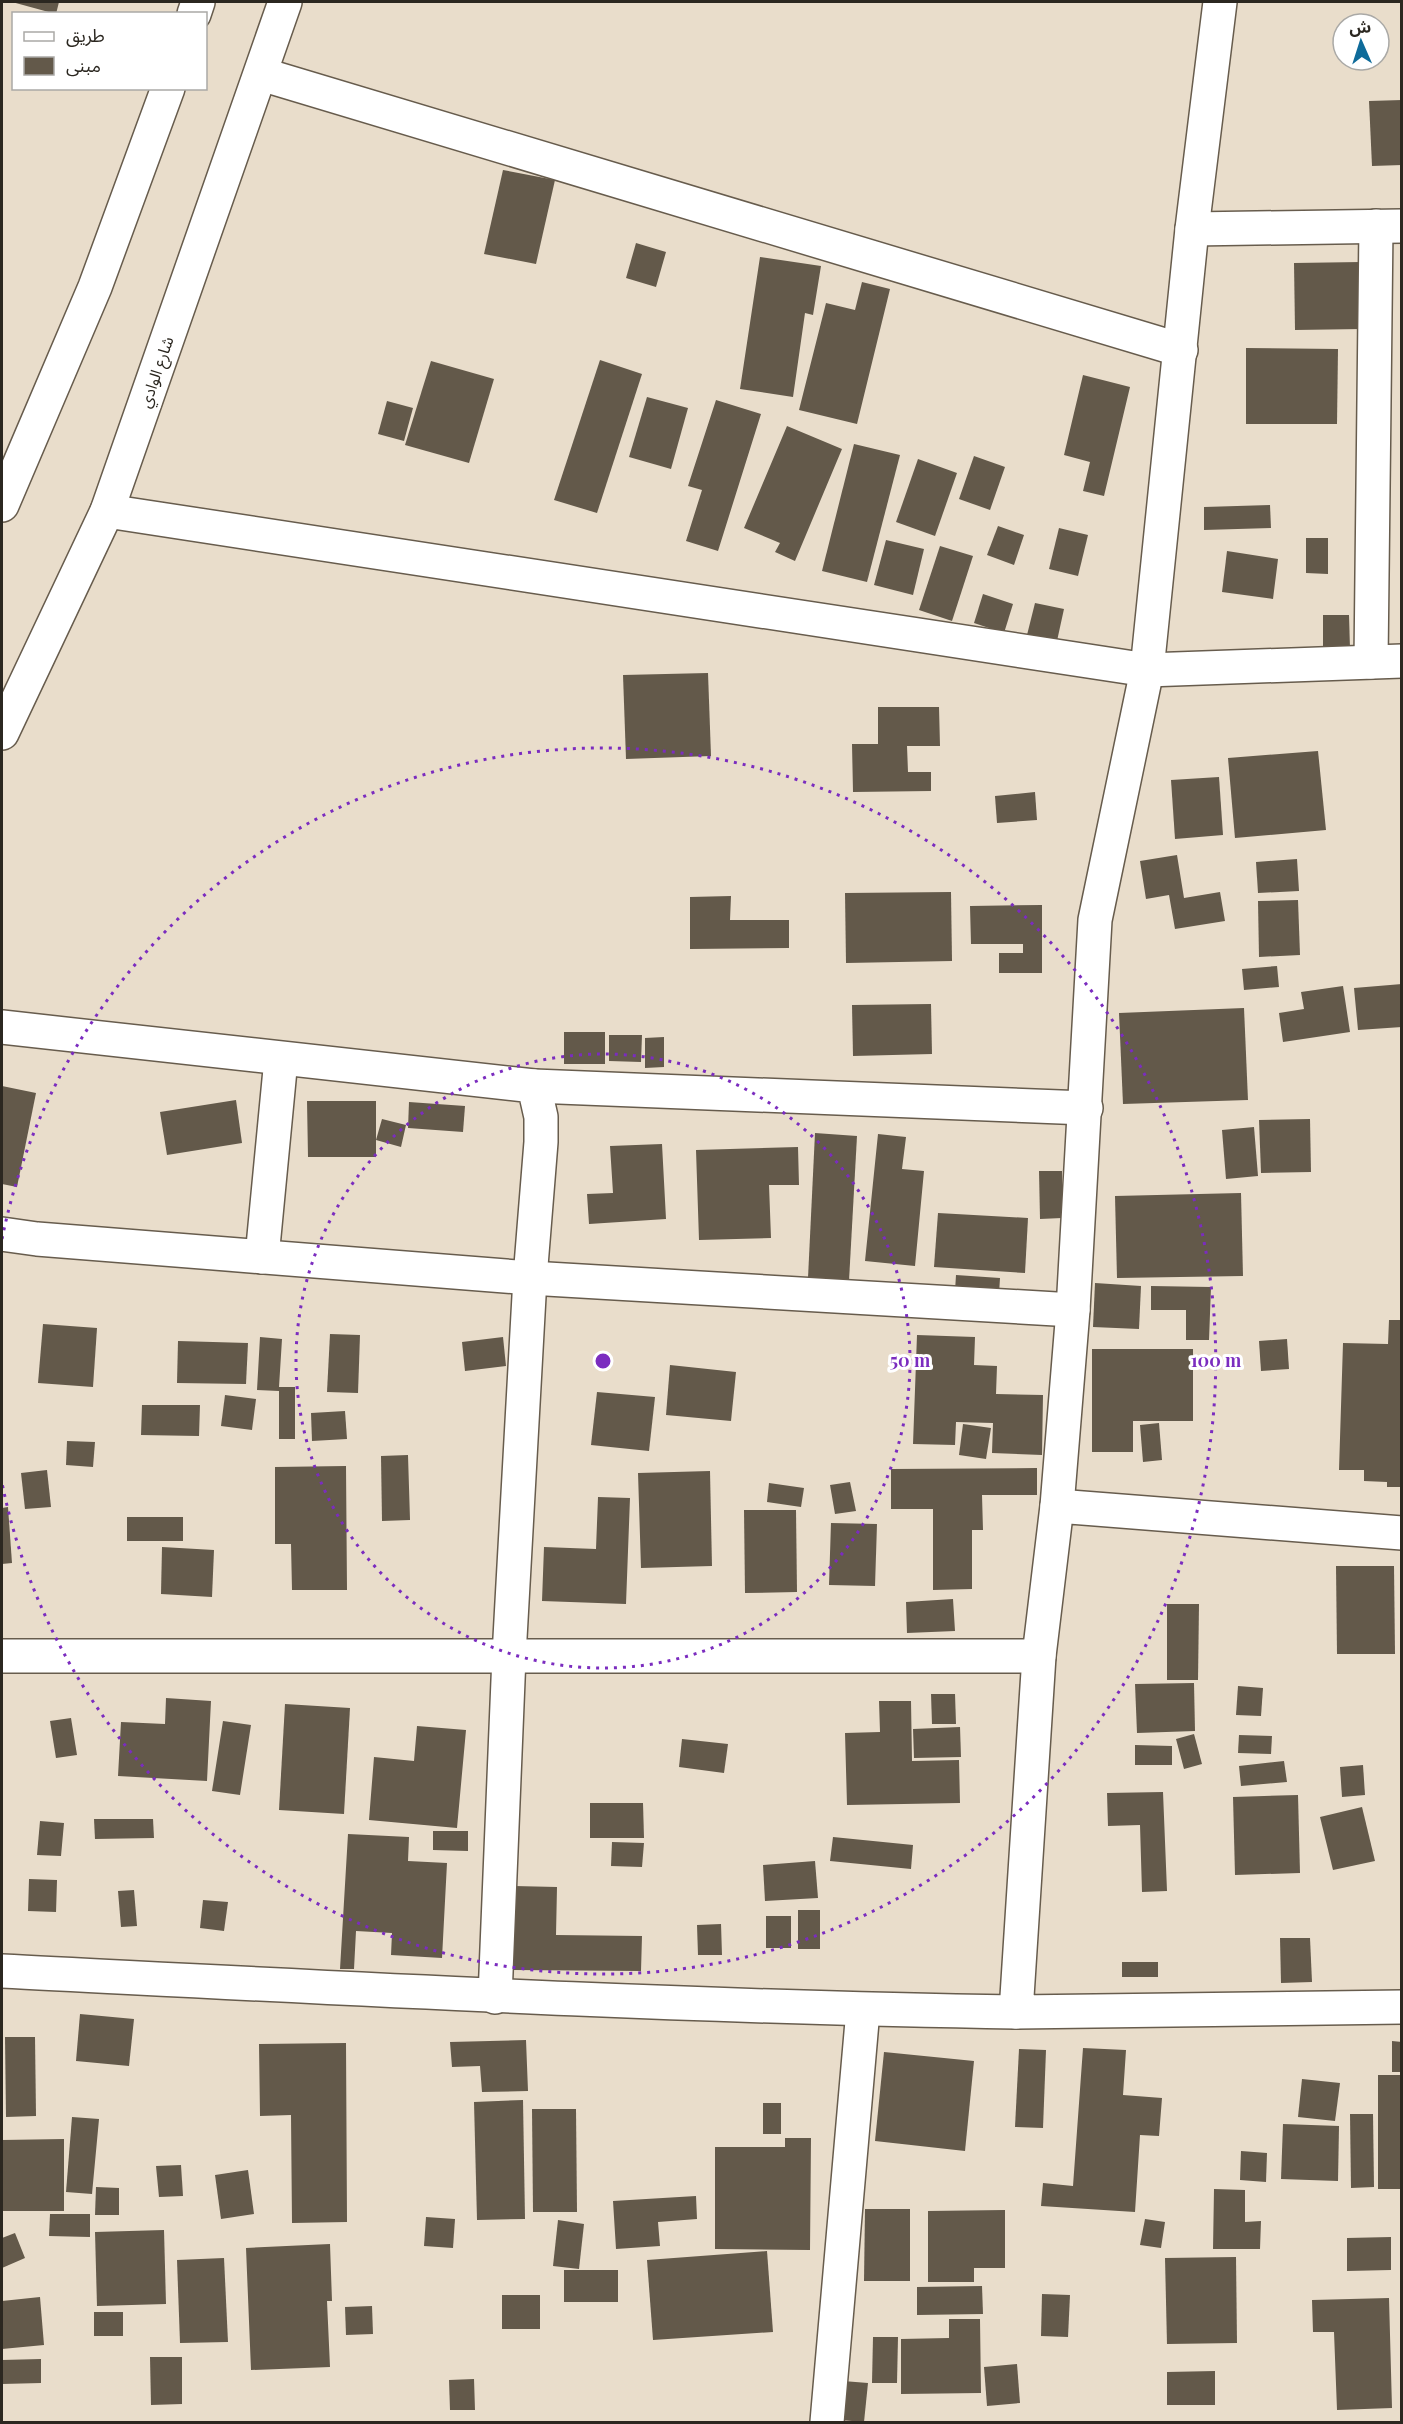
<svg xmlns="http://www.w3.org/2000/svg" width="1403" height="2424" font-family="'Playfair Display','Noto Sans Arabic',serif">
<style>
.building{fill:#63594a}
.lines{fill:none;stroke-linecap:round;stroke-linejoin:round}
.minor-casing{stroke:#675c4d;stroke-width:36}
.secondary-casing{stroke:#675c4d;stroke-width:36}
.minor{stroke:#fff;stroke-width:33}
.secondary{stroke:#fff;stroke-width:33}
.ring{fill:none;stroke:#7b2cbf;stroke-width:3;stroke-dasharray:3 6}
.labels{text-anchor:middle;stroke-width:6;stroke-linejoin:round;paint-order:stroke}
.street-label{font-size:16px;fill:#2b2720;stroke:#fff}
.centre{fill:#7b2cbf;stroke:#fff;stroke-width:3}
.ring-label{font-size:18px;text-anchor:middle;font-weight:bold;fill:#7b2cbf;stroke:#fff;stroke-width:6;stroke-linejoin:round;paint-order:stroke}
</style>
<rect width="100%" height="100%" fill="#e9ddcb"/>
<g class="building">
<polygon points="12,2 59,2 56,14"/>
<polygon points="1402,100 1402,165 1372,166 1369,101"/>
<polygon points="503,170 555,180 536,264 484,254"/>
<polygon points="636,243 666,252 656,287 626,278"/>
<polygon points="760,257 821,266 813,315 805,313 793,397 740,389"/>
<polygon points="1361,262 1362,329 1295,330 1294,263"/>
<polygon points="862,282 890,289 857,424 799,410 826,303 855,310"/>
<polygon points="1246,348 1338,349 1337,424 1246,424"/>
<polygon points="600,360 642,374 597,513 554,500"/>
<polygon points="431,361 494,379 469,463 405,445"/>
<polygon points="1083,375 1130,387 1104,496 1083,491 1090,462 1064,455"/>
<polygon points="647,397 688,408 671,469 629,457"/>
<polygon points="716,400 761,414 718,551 686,541 702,490 688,486"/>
<polygon points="387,401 413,408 404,441 378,434"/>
<polygon points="787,426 842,449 795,561 775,552 780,543 744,528"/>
<polygon points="854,444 900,455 867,582 822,571"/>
<polygon points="974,456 1005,467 990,510 959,499"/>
<polygon points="918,459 957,473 935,536 896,522"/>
<polygon points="1270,505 1271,528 1204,530 1204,507"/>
<polygon points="998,526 1024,535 1014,565 987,555"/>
<polygon points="1059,528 1088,535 1078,576 1049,569"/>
<polygon points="1306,538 1328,538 1328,574 1306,573"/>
<polygon points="886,540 924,549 913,595 874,585"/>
<polygon points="940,546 973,556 952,621 919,610"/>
<polygon points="1227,551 1278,559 1273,599 1222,592"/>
<polygon points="983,594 1013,604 1004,633 974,623"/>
<polygon points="1035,603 1064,609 1055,650 1025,643"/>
<polygon points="1323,615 1349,615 1350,649 1323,649"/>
<polygon points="708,673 711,756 626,759 623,675"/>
<polygon points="878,707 939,707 940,746 907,746 908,772 931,772 931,791 853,792 852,744 878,744"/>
<polygon points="1318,751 1326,830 1235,838 1228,758"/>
<polygon points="1219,777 1223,835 1175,839 1171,780"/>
<polygon points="1035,792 1037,820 997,823 995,796"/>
<polygon points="1177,855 1184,898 1220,892 1225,921 1175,929 1169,895 1146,899 1140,861"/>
<polygon points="1297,859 1299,891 1258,893 1256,862"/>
<polygon points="951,892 952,961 846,963 845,893"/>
<polygon points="731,896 730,920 789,920 789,948 690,949 690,897"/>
<polygon points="1298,900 1300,955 1259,957 1258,901"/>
<polygon points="1042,905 1042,973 999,973 999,953 1023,953 1023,944 971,944 970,906"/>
<polygon points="1277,966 1279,987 1244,990 1242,969"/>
<polygon points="1402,984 1402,1027 1358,1030 1354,988"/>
<polygon points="1343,986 1350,1032 1283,1042 1279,1013 1304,1009 1301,992"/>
<polygon points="931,1004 932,1054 853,1056 852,1005"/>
<polygon points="1244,1008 1248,1100 1123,1104 1119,1013"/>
<rect x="564" y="1032" width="41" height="32"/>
<polygon points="609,1035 642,1035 641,1062 609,1061"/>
<polygon points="664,1037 664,1067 645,1068 645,1038"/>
<polygon points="2,1086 36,1093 17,1187 2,1184"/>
<polygon points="236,1100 242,1143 167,1155 160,1112"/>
<polygon points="307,1101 376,1101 376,1140 382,1119 406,1125 401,1147 376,1140 376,1157 308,1157"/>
<polygon points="409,1102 465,1106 463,1132 408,1128"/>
<polygon points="1310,1119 1311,1172 1261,1173 1259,1120"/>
<polygon points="1254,1127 1258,1176 1226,1179 1222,1130"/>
<polygon points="815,1133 857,1136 849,1281 808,1278"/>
<polygon points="878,1134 906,1137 902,1169 924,1171 915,1266 865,1261"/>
<polygon points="662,1144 666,1219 589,1224 587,1194 613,1193 610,1146"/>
<polygon points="798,1147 799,1185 769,1185 771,1238 699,1240 696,1150"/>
<polygon points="1039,1171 1062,1171 1062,1218 1040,1219"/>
<polygon points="1241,1193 1243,1276 1117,1278 1115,1196"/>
<polygon points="938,1213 1028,1218 1025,1273 934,1267"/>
<polygon points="956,1275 1000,1278 999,1294 955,1291"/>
<polygon points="1095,1283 1141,1286 1139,1329 1093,1327"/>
<polygon points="1151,1286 1211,1287 1209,1340 1186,1340 1186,1310 1151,1310"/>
<polygon points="1389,1320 1402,1320 1402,1487 1387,1487 1387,1482 1364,1481 1364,1470 1339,1470 1343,1343 1388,1344"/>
<polygon points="43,1324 97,1328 93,1387 38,1383"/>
<polygon points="330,1334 360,1335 358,1393 327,1392"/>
<polygon points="917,1335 975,1337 974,1365 997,1366 996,1394 1043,1395 1042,1455 992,1453 993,1423 956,1422 955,1445 913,1444"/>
<polygon points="260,1337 282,1339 279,1387 295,1387 295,1439 279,1439 279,1391 257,1390"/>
<polygon points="503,1337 506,1366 465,1371 462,1342"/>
<polygon points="1287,1339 1289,1369 1261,1371 1259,1341"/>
<polygon points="178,1341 248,1343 246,1384 177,1383"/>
<polygon points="1092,1349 1193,1349 1193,1421 1133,1421 1133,1452 1092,1452"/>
<polygon points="670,1365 736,1372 731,1421 666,1415"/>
<polygon points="597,1392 655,1397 649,1451 591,1445"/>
<polygon points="225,1395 256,1399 252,1430 221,1426"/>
<polygon points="142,1405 200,1405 199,1436 141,1435"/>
<polygon points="345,1411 347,1439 312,1441 311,1413"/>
<polygon points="1159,1423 1162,1460 1143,1462 1140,1425"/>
<polygon points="963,1424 991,1428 986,1459 959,1455"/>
<polygon points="67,1441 95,1442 93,1467 66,1465"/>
<polygon points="408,1455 410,1520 382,1521 381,1456"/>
<polygon points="346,1466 347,1590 292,1590 291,1544 275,1544 275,1467"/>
<polygon points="1037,1468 1037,1495 982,1495 983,1530 972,1530 972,1589 933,1590 933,1509 891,1509 891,1469"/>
<polygon points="47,1470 51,1507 25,1509 21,1473"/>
<polygon points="710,1471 712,1566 641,1568 638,1473"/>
<polygon points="850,1482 856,1511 835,1514 830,1485"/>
<polygon points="769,1483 804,1488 801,1507 767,1502"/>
<polygon points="598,1497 630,1498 626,1604 542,1601 544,1547 596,1549"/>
<polygon points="8,1507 12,1563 2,1564 2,1508"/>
<polygon points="744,1510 796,1510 797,1592 745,1593"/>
<rect x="127" y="1517" width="56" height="24"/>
<polygon points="831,1523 877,1524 875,1586 829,1585"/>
<polygon points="162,1547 214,1550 212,1597 161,1594"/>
<polygon points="1336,1566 1394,1566 1395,1654 1337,1654"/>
<polygon points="953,1599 955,1631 907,1633 906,1602"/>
<polygon points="1167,1604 1199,1604 1198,1680 1167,1680"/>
<polygon points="1194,1683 1195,1731 1137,1733 1135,1684"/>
<polygon points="1238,1686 1263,1688 1261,1716 1236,1715"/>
<polygon points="931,1694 955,1694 956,1724 932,1724"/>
<polygon points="166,1698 211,1701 207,1781 118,1776 121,1722 165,1724"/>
<polygon points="879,1701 911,1701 912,1761 959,1760 960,1803 847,1805 845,1733 880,1732"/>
<polygon points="285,1704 350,1708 344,1814 279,1810"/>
<polygon points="71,1718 77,1755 56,1758 50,1721"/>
<polygon points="223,1721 251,1725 240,1795 212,1791"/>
<polygon points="417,1726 466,1730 457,1828 369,1820 374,1757 414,1761"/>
<polygon points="960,1727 961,1757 914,1758 913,1729"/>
<polygon points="1194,1734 1202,1764 1184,1769 1176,1739"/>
<polygon points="1239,1735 1272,1736 1271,1754 1238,1753"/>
<polygon points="682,1739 728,1744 724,1773 679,1767"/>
<polygon points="1135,1745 1172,1746 1172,1765 1135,1765"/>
<polygon points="1284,1761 1287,1782 1241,1786 1239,1766"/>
<polygon points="1363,1765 1365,1795 1342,1797 1340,1767"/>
<polygon points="1163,1792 1167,1891 1142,1892 1140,1825 1108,1826 1107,1793"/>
<polygon points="1298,1795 1300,1873 1235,1875 1233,1797"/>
<polygon points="590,1803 643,1803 644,1838 590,1838"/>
<polygon points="1362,1807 1375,1861 1333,1870 1320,1817"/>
<polygon points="94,1819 153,1819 154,1838 95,1839"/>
<polygon points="40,1821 64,1823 61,1856 37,1855"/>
<polygon points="433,1831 468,1831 468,1851 433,1850"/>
<polygon points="348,1834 409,1837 408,1861 447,1863 442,1958 391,1955 392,1933 356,1931 354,1969 340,1969"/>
<polygon points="833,1837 913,1845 911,1869 830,1861"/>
<polygon points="612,1842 644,1843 642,1867 611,1866"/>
<polygon points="815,1861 818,1898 765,1901 763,1865"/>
<polygon points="29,1879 57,1880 56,1912 28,1911"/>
<polygon points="514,1886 557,1887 556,1935 642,1936 641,1971 514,1970"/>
<polygon points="134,1890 137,1926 121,1927 118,1891"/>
<polygon points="203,1900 228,1902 224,1931 200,1928"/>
<rect x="798" y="1910" width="22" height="39"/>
<rect x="766" y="1916" width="25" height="32"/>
<polygon points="721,1924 722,1955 698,1955 697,1925"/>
<polygon points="1280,1938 1310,1938 1312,1982 1281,1983"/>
<rect x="1122" y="1962" width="36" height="15"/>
<polygon points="80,2014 134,2019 129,2066 76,2061"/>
<polygon points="5,2037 35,2037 36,2116 6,2117"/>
<polygon points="526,2040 528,2091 482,2092 480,2066 452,2067 450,2042"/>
<polygon points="1392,2041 1402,2042 1402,2072 1392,2072"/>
<polygon points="346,2043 347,2222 292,2223 291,2115 260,2116 259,2044"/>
<polygon points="1083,2048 1126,2050 1123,2095 1162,2098 1159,2136 1140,2135 1135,2212 1041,2206 1043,2183 1073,2186"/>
<polygon points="1019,2049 1046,2050 1043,2128 1015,2127"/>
<polygon points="884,2052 974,2061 965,2151 875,2141"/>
<rect x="1378" y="2075" width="24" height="114"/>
<polygon points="1302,2079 1340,2083 1335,2121 1298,2117"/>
<polygon points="523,2100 525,2219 477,2220 474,2102"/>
<rect x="763" y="2103" width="18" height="31"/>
<polygon points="532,2109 576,2109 577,2212 533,2212"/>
<polygon points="1350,2114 1373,2114 1374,2187 1351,2188"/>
<polygon points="72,2117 99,2119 92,2194 66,2192"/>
<polygon points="1283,2124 1339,2126 1338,2181 1281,2179"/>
<polygon points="785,2138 811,2138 810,2250 715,2249 715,2147 785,2147"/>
<polygon points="64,2139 64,2211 2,2211 2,2140"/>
<polygon points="1241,2151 1267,2153 1266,2182 1240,2180"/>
<polygon points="181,2165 183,2196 159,2197 156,2166"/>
<polygon points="248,2170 254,2214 221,2219 215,2175"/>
<polygon points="96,2187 119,2188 119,2215 95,2215"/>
<polygon points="1214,2189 1245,2190 1245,2222 1261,2221 1260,2249 1213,2249"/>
<polygon points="696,2196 697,2219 658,2222 660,2246 616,2249 613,2201"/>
<polygon points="865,2209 910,2209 910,2281 864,2281"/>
<polygon points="1005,2210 1005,2268 974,2268 974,2282 928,2282 928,2211"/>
<polygon points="50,2214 90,2214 90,2237 49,2236"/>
<polygon points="426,2217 455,2219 453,2248 424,2246"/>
<polygon points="1145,2219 1165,2222 1161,2248 1140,2245"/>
<polygon points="558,2220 584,2224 579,2269 553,2266"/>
<polygon points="164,2230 166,2304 97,2306 95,2232"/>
<polygon points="15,2233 25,2258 2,2268 2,2238"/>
<polygon points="1391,2237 1391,2270 1347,2271 1347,2238"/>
<polygon points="330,2244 332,2301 327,2301 330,2367 251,2370 246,2248"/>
<polygon points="767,2251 773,2332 653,2340 647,2260"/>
<polygon points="1236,2257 1237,2343 1167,2344 1165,2258"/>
<polygon points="224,2258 228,2342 180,2343 177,2260"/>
<rect x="564" y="2270" width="54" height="32"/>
<polygon points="982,2286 983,2314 917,2315 917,2287"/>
<polygon points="1042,2294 1070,2295 1068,2337 1041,2336"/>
<rect x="502" y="2295" width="38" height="34"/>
<polygon points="40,2297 44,2345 2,2349 2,2301"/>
<polygon points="1389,2298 1392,2408 1337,2410 1334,2332 1313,2332 1312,2300"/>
<polygon points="372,2306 373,2334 346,2335 345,2307"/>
<rect x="94" y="2312" width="29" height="24"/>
<polygon points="949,2319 980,2319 981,2393 901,2394 901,2339 949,2338"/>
<polygon points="873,2337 898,2337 897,2383 872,2383"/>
<polygon points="150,2357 182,2357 182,2404 151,2405"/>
<polygon points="41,2359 41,2383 2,2384 2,2360"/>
<polygon points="1017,2364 1020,2403 987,2406 984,2367"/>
<polygon points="1215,2371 1215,2405 1167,2405 1167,2372"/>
<polygon points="474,2379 475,2410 450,2410 449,2380"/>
<polygon points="843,2381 868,2383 864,2422 840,2420"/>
</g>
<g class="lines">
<g class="minor-casing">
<g id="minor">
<polyline points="261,74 1181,350"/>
<polyline points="1192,229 1402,226"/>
<polyline points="107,511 1147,670 1402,661"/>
<polyline points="1371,662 1376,226"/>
<polyline points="2,1027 534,1086 541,1117 541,1142 530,1278 509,1656 495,1997"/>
<polyline points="534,1086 1086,1108"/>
<polyline points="2,1234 37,1239 530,1278 1073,1310"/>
<polyline points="262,1257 281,1059"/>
<polyline points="1057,1506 1073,1310 1095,920 1147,670 1192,229 1220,2"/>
<polyline points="1402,1533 1057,1506 1039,1656 1016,2012 1402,2007"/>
<polyline points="2,1656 1039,1656"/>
<path d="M2 1971C340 1988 678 2007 1016 2012"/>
<polyline points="827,2422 863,2010"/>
</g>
</g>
<g class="secondary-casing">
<g id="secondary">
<polyline points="194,14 198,2"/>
<polyline points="2,505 95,287 168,88"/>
<polyline points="2,733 107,511 285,2"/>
</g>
</g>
<use href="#minor" class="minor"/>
<use href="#secondary" class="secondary"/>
</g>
<g class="ring">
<circle cx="603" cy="1361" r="307"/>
<path d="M2 1239A613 613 0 1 1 2 1483"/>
</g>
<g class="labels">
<g class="street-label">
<text transform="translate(156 372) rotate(-71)" y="6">شارع الوادي</text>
</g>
</g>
<circle cx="603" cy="1361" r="9" class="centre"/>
<g class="ring-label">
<text x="910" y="1367">50 m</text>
<text x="1216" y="1367">100 m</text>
</g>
<rect width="1403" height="2424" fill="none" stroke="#2b2720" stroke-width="6"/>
<rect x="12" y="12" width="195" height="78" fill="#ffffff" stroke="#aaa9a6" stroke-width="1.5"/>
<rect x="24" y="32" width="30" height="9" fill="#ffffff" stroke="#aaa9a6" stroke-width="1.5"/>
<text x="66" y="42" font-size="18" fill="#2b2720">طريق</text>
<rect x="24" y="57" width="30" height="18" fill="#63594a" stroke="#aaa9a6" stroke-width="1.5"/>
<text x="66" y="72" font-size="18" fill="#2b2720">مبنى</text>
<g transform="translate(1361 42) rotate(357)"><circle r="28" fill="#ffffff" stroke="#aaa9a6" stroke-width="1.5"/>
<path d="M0-4.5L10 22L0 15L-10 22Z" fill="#0e6b9a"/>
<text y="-9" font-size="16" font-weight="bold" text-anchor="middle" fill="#2b2720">ش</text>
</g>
</svg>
